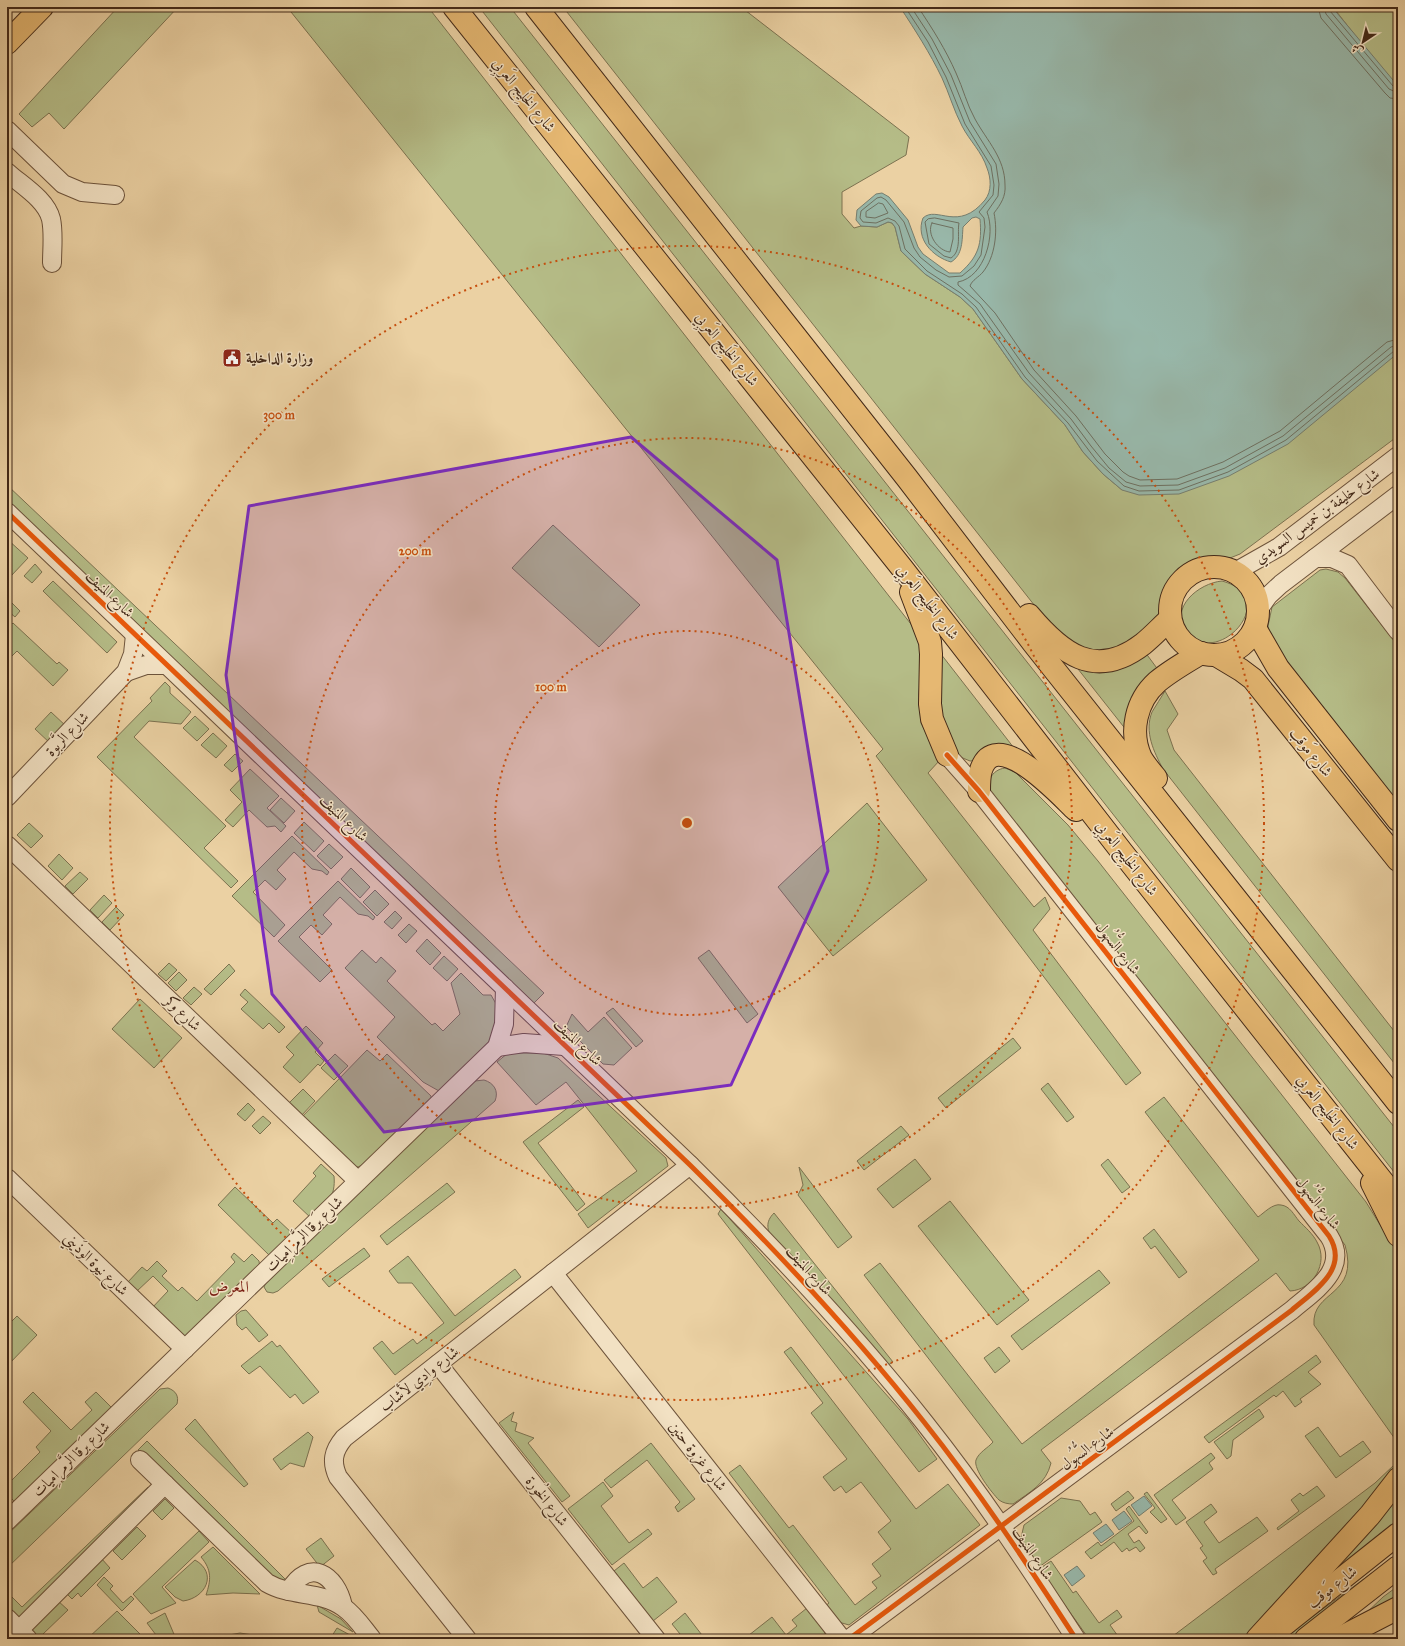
<svg xmlns="http://www.w3.org/2000/svg" width="1405" height="1646" font-family="'IM FELL Great Primer',Amiri,serif">
<style>
.green{fill:#b5bc87;stroke:#7c7250}
.water{fill:#98b7a9;stroke:#767e6f}
.lines{fill:none;stroke-linecap:round;stroke-linejoin:round}
.shore{stroke:#6e7060;stroke-width:1}
.minor-casing{stroke:#6d533b;stroke-width:20}
.major-casing{stroke:#432918;stroke-width:24}
.highway-casing{stroke:#432918;stroke-width:24}
.minor{stroke:#f2e1c3;stroke-width:18}
.major{stroke:#e6b872;stroke-width:22}
.highway{stroke:#e6b872;stroke-width:22}
.cycleway-casing{stroke:#f2e1c3;stroke-width:8}
.cycleway{stroke:#e8590c;stroke-width:5}
.marked{fill:#7b2cbf;fill-opacity:0.2;stroke:#7b2cbf;stroke-width:3;stroke-linejoin:round}
.ring{fill:none;stroke:#c74f0e;stroke-width:2;stroke-dasharray:2 4}
.labels{text-anchor:middle;stroke-width:3;stroke-linejoin:round;paint-order:stroke}
.street-label{font-size:15px;fill:#432918;stroke:#f2e1c3}
.poi-label{font-size:15px;font-weight:bold;fill:#432918;stroke:#f2e1c3;text-anchor:start}
.neighbourhood-label{font-size:16px;fill:#7a1f14;stroke:#f2e1c3}
.centre{fill:#c74f0e;stroke:#f2e1c3;stroke-width:2}
.ring-label{font-size:12px;text-anchor:middle;font-weight:bold;fill:#c74f0e;stroke:#f2e1c3;stroke-width:3;stroke-linejoin:round;paint-order:stroke}
</style>
<rect width="100%" height="100%" fill="#ebd1a3"/>
<filter id="stains"><feTurbulence type="fractalNoise" baseFrequency=".005" numOctaves="4"/><feColorMatrix values="0 0 0 0 .2 0 0 0 0 .09 0 0 0 0 .02 0 0 0 .5 -.17"/></filter>
<radialGradient id="worn" r=".72"><stop offset=".6" stop-color="#630" stop-opacity="0"/><stop offset="1" stop-color="#630" stop-opacity=".3"/></radialGradient>
<g class="green">
<polygon points="118,7 178,7 64,129 49,113 32,127 19,114"/>
<polygon points="287,7 428,7 914,628 922,653 919,695 921,723 940,760 928,773 1034,907 1045,897 1050,909 1033,930 1141,1073 1126,1085 876,756 883,749"/>
<polygon points="479,7 510,7 1398,1132 1398,1177"/>
<polygon points="563,7 741,7 909,137 906,155 842,192 842,214 854,228 861,226 877,227 888,222 892,223 895,227 901,251 925,274 960,297 973,309 1022,379 1065,425 1083,452 1103,474 1122,490 1398,327 1398,436 1240,554 1230,558 1203,561 1189,566 1177,574 1169,583 1158,617 1151,629 1113,652 1079,651 1057,634"/>
<polygon points="1333,7 1398,7 1398,91"/>
<polygon points="7,485 544,993 534,1003 7,504"/>
<polygon points="553,525 640,605 599,647 512,568"/>
<polygon points="7,539 28,558 11,576 7,572"/>
<polygon points="35,564 42,572 32,583 24,576"/>
<polygon points="1326,569 1338,572 1345,578 1398,646 1398,804 1273,649 1268,626 1272,607 1320,570"/>
<polygon points="53,581 117,642 107,653 43,591"/>
<path d="M1222 581C1284 598 1216 670 1187 632 1168 608 1199 583 1222 581Z"/>
<polygon points="9,600 20,611 15,617 8,611 7,612 7,601"/>
<polygon points="13,623 57,664 59,662 68,670 53,686 17,651 7,661 7,626 9,627"/>
<polygon points="937,649 1021,757 970,761 958,756 941,731"/>
<polygon points="1145,652 1159,671 1127,731 1078,669 1089,671"/>
<polygon points="165,682 170,687 170,693 191,712 181,724 149,721 134,737 226,826 204,848 238,881 231,888 97,757 152,701 150,698"/>
<path d="M1165 691 1178 714 1167 730 1174 750 1398 1036V1068L1163 769C1154 752 1144 732 1152 712 1156 705 1161 698 1165 691Z"/>
<polygon points="51,712 67,727 51,744 35,729"/>
<polygon points="195,716 209,729 197,741 183,728"/>
<polygon points="213,733 227,746 216,758 201,745"/>
<polygon points="235,754 243,761 232,772 224,765"/>
<path d="M1005 768 1015 772 1068 825 1098 861 1366 1202 1398 1254V1475L1366 1515 1245 1639H1169L1375 1483 1394 1465 1395 1439 1314 1325C1311 1290 1360 1297 1345 1245L992 795C985 783 991 770 1005 768Z"/>
<polygon points="250,769 279,796 267,808 286,826 281,832 275,826 267,827 249,810 233,827 225,820 242,802 230,790"/>
<polygon points="281,798 295,811 284,823 270,810"/>
<polygon points="867,803 927,880 833,956 778,887"/>
<polygon points="304,822 324,841 314,852 294,833"/>
<polygon points="29,823 43,836 31,848 17,835"/>
<polygon points="292,836 329,872 327,875 322,871 312,869 294,852 277,870 286,879 276,890 265,880 253,892 285,925 274,937 232,896"/>
<polygon points="329,844 343,857 331,869 317,856"/>
<polygon points="59,854 73,868 62,880 48,866"/>
<polygon points="351,868 370,887 360,898 341,879"/>
<polygon points="80,872 88,879 73,894 65,886"/>
<polygon points="338,881 375,917 373,920 368,916 358,914 340,897 323,915 332,924 322,935 311,925 299,937 332,970 320,982 278,941"/>
<polygon points="375,890 389,904 377,916 363,902"/>
<polygon points="104,895 112,903 98,918 90,910"/>
<polygon points="116,907 124,915 110,930 102,922"/>
<polygon points="395,911 402,918 392,929 384,922"/>
<polygon points="409,924 417,931 406,943 398,935"/>
<polygon points="427,939 441,953 430,965 416,951"/>
<polygon points="362,950 376,963 381,957 396,971 387,981 432,1025 435,1023 443,1031 460,1014 451,983 461,973 483,995 491,995 499,1009 492,1041 439,1091 423,1082 377,1037 395,1017 345,968"/>
<polygon points="709,950 758,1014 747,1023 698,958"/>
<polygon points="444,956 458,969 447,981 433,968"/>
<polygon points="169,963 177,970 166,981 158,974"/>
<polygon points="229,964 235,971 211,995 204,989"/>
<polygon points="179,972 187,980 176,991 168,983"/>
<polygon points="194,987 202,994 191,1005 183,998"/>
<polygon points="245,989 285,1027 279,1033 269,1023 263,1029 241,1009 248,1002 240,995"/>
<polygon points="140,999 182,1038 154,1068 112,1029"/>
<polygon points="613,1008 643,1041 636,1047 606,1013"/>
<polygon points="572,1014 588,1032 604,1017 632,1048 614,1065 603,1064 566,1027"/>
<polygon points="306,1026 323,1043 315,1052 324,1061 320,1066 318,1064 300,1083 283,1067 294,1055 286,1047"/>
<polygon points="1013,1038 1021,1048 946,1108 938,1098"/>
<polygon points="367,1050 380,1061 387,1054 431,1096 431,1101 368,1162 358,1167 344,1163 299,1120"/>
<polygon points="508,1053 543,1053 558,1058 666,1158 668,1166 588,1228 578,1214 637,1171 566,1082 536,1105 497,1062"/>
<polygon points="335,1054 348,1066 334,1080 321,1068"/>
<path d="M484 1080C494 1083 499 1091 495 1101L278 1291 273 1293 267 1292 264 1287 267 1280 475 1081Z"/>
<polygon points="1048,1083 1074,1117 1067,1122 1041,1089"/>
<polygon points="303,1089 315,1101 301,1116 288,1104"/>
<path d="M1164 1097 1258 1217C1264 1213 1273 1203 1281 1205 1290 1206 1294 1215 1299 1221 1305 1227 1313 1234 1317 1242 1329 1263 1313 1290 1290 1291L1276 1273 1041 1450 1051 1463C1046 1484 1030 1492 1013 1504 1008 1504 1003 1503 999 1500 992 1493 973 1469 976 1460 979 1452 988 1448 993 1442L864 1275 880 1263 1022 1444 1259 1260 1145 1112Z"/>
<polygon points="578,1100 584,1107 538,1143 585,1204 577,1211 523,1142"/>
<polygon points="248,1103 255,1110 245,1121 237,1114"/>
<polygon points="263,1116 271,1123 260,1134 252,1126"/>
<polygon points="901,1126 909,1135 864,1170 857,1161"/>
<polygon points="915,1159 931,1179 893,1208 877,1189"/>
<polygon points="1108,1159 1130,1187 1122,1193 1101,1165"/>
<path d="M321 1164 334 1176C336 1198 326 1204 312 1219L293 1201 316 1176 313 1173Z"/>
<polygon points="799,1167 852,1237 838,1248 798,1195 803,1185"/>
<polygon points="447,1183 455,1192 387,1245 380,1236"/>
<polygon points="235,1187 273,1223 277,1219 293,1234 271,1257 218,1205"/>
<polygon points="950,1201 1029,1300 997,1325 918,1226"/>
<polygon points="721,1209 908,1419 937,1459 919,1472 718,1214"/>
<path d="M774 1213 893 1362 885 1367 773 1240C767 1230 765 1222 774 1213Z"/>
<polygon points="1154,1229 1187,1272 1179,1278 1155,1246 1151,1249 1143,1238"/>
<polygon points="364,1248 370,1256 329,1287 322,1279"/>
<polygon points="234,1253 244,1262 252,1254 259,1261 260,1269 192,1335 179,1336 151,1309 168,1291 153,1276 136,1292 127,1283 142,1267 147,1271 157,1261 167,1271 162,1276 178,1291 182,1287 197,1301 235,1262 231,1257"/>
<polygon points="408,1256 455,1316 515,1269 521,1277 395,1375 373,1348 382,1341 393,1354 413,1339 417,1344 444,1323 412,1283 398,1283 389,1271"/>
<polygon points="1099,1270 1110,1283 1022,1350 1011,1336"/>
<polygon points="246,1310 268,1335 259,1342 246,1327 242,1330 237,1325 236,1315 241,1311"/>
<polygon points="17,1316 37,1335 7,1366 7,1326"/>
<polygon points="272,1341 277,1347 280,1345 319,1392 303,1404 295,1394 290,1398 260,1366 249,1374 241,1366"/>
<polygon points="791,1347 916,1509 948,1484 980,1525 849,1625 835,1621 824,1607 829,1603 729,1473 740,1465 789,1528 793,1525 855,1605 877,1588 872,1582 881,1576 872,1564 891,1549 878,1532 891,1521 861,1482 846,1493 841,1486 834,1491 823,1477 847,1459 811,1413 823,1403 784,1352"/>
<polygon points="999,1347 1010,1361 995,1373 984,1358"/>
<polygon points="1316,1355 1321,1362 1308,1372 1321,1384 1300,1399 1302,1402 1295,1407 1283,1391 1276,1397 1274,1395 1209,1443 1204,1437"/>
<path d="M168 1388C176 1391 179 1396 177 1404L7 1568V1535L160 1389Z"/>
<polygon points="33,1392 71,1430 92,1410 85,1402 96,1392 114,1410 17,1504 7,1494 7,1485 40,1452 36,1447 51,1431 23,1402"/>
<polygon points="1259,1409 1264,1417 1233,1440 1231,1456 1227,1459 1214,1442"/>
<polygon points="514,1412 511,1421 517,1423 515,1431 534,1438 528,1443 570,1496 562,1502 499,1423"/>
<polygon points="195,1419 248,1484 244,1487 185,1429"/>
<polygon points="1318,1427 1340,1457 1363,1441 1371,1452 1336,1478 1305,1436"/>
<polygon points="308,1432 313,1437 304,1467 290,1463 281,1470 273,1459"/>
<polygon points="147,1441 287,1581 272,1586 138,1450"/>
<polygon points="651,1443 695,1499 678,1512 675,1507 680,1502 647,1460 611,1488 604,1480"/>
<polygon points="1211,1453 1215,1458 1209,1463 1213,1469 1172,1500 1186,1518 1176,1525 1154,1495"/>
<polygon points="603,1482 613,1496 601,1506 629,1543 648,1529 652,1534 612,1565 568,1509"/>
<polygon points="1317,1486 1325,1496 1278,1530 1277,1528 1299,1511 1291,1500 1300,1493 1303,1496"/>
<polygon points="148,1487 152,1491 15,1621 7,1612 7,1592 22,1607"/>
<polygon points="1128,1491 1134,1498 1116,1511 1111,1504"/>
<polygon points="1147,1492 1167,1519 1161,1523 1150,1512 1155,1508 1144,1494"/>
<polygon points="1398,1497 1398,1529 1329,1576"/>
<polygon points="1061,1498 1080,1501 1090,1515 1095,1512 1102,1522 1039,1567 1020,1542 1024,1525"/>
<polygon points="165,1499 174,1508 162,1520 153,1511"/>
<polygon points="1211,1504 1217,1512 1204,1522 1219,1543 1257,1517 1268,1531 1215,1569 1217,1573 1213,1575 1203,1561 1207,1558 1200,1548 1203,1546 1186,1522"/>
<polygon points="1129,1506 1148,1532 1146,1534 1139,1526 1128,1534 1134,1543 1139,1540 1145,1548 1140,1552 1136,1547 1129,1551 1127,1548 1122,1552 1114,1542 1091,1559 1085,1552 1098,1542 1101,1546 1134,1521 1126,1509"/>
<polygon points="137,1527 146,1536 122,1560 113,1551"/>
<polygon points="199,1531 209,1542 162,1587 176,1603 151,1614 133,1594"/>
<polygon points="321,1538 334,1556 320,1567 306,1549"/>
<path d="M213 1547 260 1594 233 1593 206 1595C211 1580 212 1570 201 1557Z"/>
<polygon points="1398,1554 1398,1562 1297,1639 1285,1639 1301,1625"/>
<polygon points="101,1558 110,1568 81,1597 78,1593 72,1599 66,1593"/>
<path d="M195 1560C218 1573 206 1598 183 1601L175 1597 165 1587Z"/>
<polygon points="1051,1561 1073,1593 1076,1591 1099,1623 1117,1610 1122,1617 1110,1625 1120,1639 1089,1639 1039,1569"/>
<polygon points="624,1563 643,1588 657,1577 677,1602 653,1621 614,1571"/>
<polygon points="104,1577 113,1586 110,1589 123,1603 131,1596 134,1599 122,1611 97,1585"/>
<polygon points="1398,1586 1398,1601 1362,1617 1383,1597"/>
<polygon points="57,1600 68,1610 42,1635 46,1639 30,1639 24,1633"/>
<polygon points="317,1605 341,1619 353,1632 319,1612"/>
<polygon points="807,1608 824,1629 826,1639 744,1639 772,1617 786,1635 797,1626 792,1620"/>
<polygon points="117,1611 140,1634 134,1639 87,1639"/>
<polygon points="165,1613 176,1639 159,1639 147,1623"/>
<polygon points="685,1613 705,1639 684,1639 672,1624"/>
<polygon points="337,1628 350,1635 347,1639 330,1639"/>
<polygon points="240,1633 278,1639 207,1639"/>
</g>
<g class="water">
<path d="M900 7H1332L1398 86V353L1288 444 1229 476 1179 494 1139 495 1122 490 1103 474 1083 452 1065 425 1022 379 973 309 960 297 925 274 901 251 895 227 892 223 888 222 877 227 861 226 856 220 857 210 876 194 882 193 889 197 908 220 918 247 923 254 949 273H960C979 256 982 244 980 219L976 217 972 218 963 227C962 240 963 255 951 262 933 257 915 239 923 218 937 205 958 233 985 200 992 191 991 178 987 168 982 152 969 140 962 126 954 111 949 93 942 78 930 53 915 30 900 7Z"/>
<polygon points="1144,1496 1152,1506 1139,1516 1131,1505"/>
<polygon points="1124,1511 1132,1521 1119,1530 1112,1520"/>
<polygon points="1106,1524 1114,1534 1101,1543 1093,1533"/>
<polygon points="1077,1566 1085,1576 1072,1586 1064,1575"/>
</g>
<g class="lines">
<g class="shore">
<polyline points="905,7 928,42 946,77 965,124 991,166 994,185 993,195 979,212 984,218 985,227 981,255 974,266 962,276 949,277 936,270 920,257 914,248 904,222 886,200 881,197 877,198 861,211 860,218 863,222 876,223 888,218 895,221 899,226 905,249 927,271 962,294 976,307 1025,377 1068,423 1097,461 1124,486 1139,491 1179,490 1228,472 1286,440 1394,351 1398,350"/>
<path d="M911 7 932 39 951 75 970 122 996 164 999 184 998 196 987 212C996 234 985 277 958 282V285L980 304 1029 373 1071 419 1091 446 1109 468 1126 482 1140 486 1178 485 1225 468 1283 436 1391 347 1398 345"/>
<path d="M918 7C932 28 946 50 956 73 963 88 967 105 975 119 987 141 1005 158 1005 185 1006 196 1001 204 994 213 998 232 995 257 983 272 979 277 972 280 970 286L995 313 1034 370 1076 416 1105 454 1123 472 1129 476 1140 480 1177 479 1223 462 1280 431 1387 342 1398 339"/>
<polyline points="1318,7 1321,18 1385,93 1390,98 1398,99"/>
<polyline points="1324,7 1326,14 1389,89 1398,93"/>
<polyline points="1329,7 1330,11 1393,86 1398,88"/>
<polygon points="879,203 883,204 888,213 875,218 866,217 866,212"/>
<path d="M935 218 959 223C957 233 962 251 951 258L944 256 929 244 925 222 928 219Z"/>
<path d="M932 223 953 228V239L950 252C938 251 926 234 932 223Z"/>
</g>
<g class="minor-casing">
<g id="minor">
<polyline points="7,130 63,184 82,192 115,195"/>
<path d="M7 172C21 185 46 199 51 219 54 233 52 249 52 263"/>
<path d="M7 512 690 1165C772 1246 852 1331 924 1422 979 1491 1028 1565 1076 1639"/>
<polyline points="1315,558 1332,558 1348,565 1398,631"/>
<polyline points="1235,572 1279,547 1398,456"/>
<polyline points="1258,610 1268,596 1281,584 1398,495"/>
<polyline points="126,672 146,665 166,665"/>
<polyline points="7,797 126,672 133,654 135,635"/>
<polyline points="7,845 358,1181"/>
<polyline points="497,1047 524,1043 564,1046"/>
<polyline points="7,1178 185,1349"/>
<polyline points="553,1273 842,1639"/>
<polyline points="438,1364 656,1639"/>
<path d="M140 1460 267 1583C291 1597 321 1591 343 1607 355 1615 363 1628 372 1639"/>
<polyline points="7,1521 497,1047 504,1024 505,988"/>
<path d="M289 1591C309 1557 336 1574 343 1606"/>
<polyline points="7,1618 28,1639"/>
<polyline points="19,1630 165,1484"/>
<path d="M467 1639 338 1477C331 1462 333 1451 344 1438L690 1165"/>
<path d="M849 1639 1292 1310C1314 1291 1350 1269 1329 1236L979 791 947 755"/>
</g>
</g>
<g class="major-casing">
<g id="major">
<polyline points="7,43 42,7"/>
<circle cx="1214" cy="611" r="44"/>
<polyline points="1255,628 1278,668 1398,820"/>
<polyline points="1216,655 1241,670 1253,679 1398,860"/>
<polyline points="1266,1639 1398,1534"/>
<polyline points="1306,1639 1398,1567"/>
</g>
</g>
<g class="highway-casing">
<g id="highway">
<polyline points="454,7 902,568 1122,852 1398,1201"/>
<polyline points="536,7 907,478 1034,644 1398,1103"/>
<polyline points="911,592 930,642 931,654 930,704 932,719 947,755"/>
<path d="M1029 615C1061 653 1095 681 1143 644 1153 636 1161 627 1170 619"/>
<path d="M1156 778C1151 772 1145 765 1141 758 1129 732 1136 701 1157 682 1170 671 1186 662 1201 653"/>
<path d="M979 791C979 784 979 776 981 770 996 724 1061 796 1076 810"/>
<polyline points="1372,1183 1398,1235"/>
<polyline points="1257,1639 1370,1515 1398,1479"/>
<polyline points="1338,1639 1398,1608"/>
</g>
</g>
<use href="#minor" class="minor"/>
<use href="#major" class="major"/>
<use href="#highway" class="highway"/>
<g class="cycleway-casing">
<g id="cycleway">
<path d="M7 512 690 1165C772 1246 852 1331 924 1422 979 1491 1028 1565 1076 1639"/>
<path d="M849 1639 1292 1310C1314 1291 1350 1269 1329 1236L979 791 947 755"/>
</g>
</g>
<use href="#cycleway" class="cycleway"/>
</g>
<path class="marked" d="M631 437 777 560 828 871 731 1085 384 1132 272 994 226 675 249 506Z"/>
<g class="ring">
<circle cx="687" cy="823" r="192"/>
<circle cx="687" cy="823" r="385"/>
<circle cx="687" cy="823" r="577"/>
</g>
<defs>
<g id="civic-square" transform="scale(1)"><rect x="-9" y="-9" width="18" height="18" rx="4" fill="#8f2418" stroke="#f2e1c3"/><path d="M-.6-6.5H3V-4.5H.6V-3L4-1V1h2V6H-6V1h2V-1L-.6-3ZM-1.2 2.5V6h2.4V2.5Z" fill="#fff"/></g>
</defs>
<g fill-rule="evenodd">
<use href="#civic-square" x="232" y="358"/>
</g>
<g class="labels">
<g class="street-label">
<text transform="translate(524 95) rotate(51)" y="5">شارع الخَلِيج العَربِي</text>
<text transform="translate(727 349) rotate(51)" y="5">شارع الخَلِيج العَربِي</text>
<text transform="translate(1317 516) rotate(-36)" y="5">شارع خليفة بن خميس السويدي</text>
<text transform="translate(110 594) rotate(44)" y="5">شارع المنيف</text>
<text transform="translate(928 602) rotate(52)" y="5">شارع الخَلِيج العَربِي</text>
<text transform="translate(67 734) rotate(-46)" y="5">شارع الرَّبوة</text>
<text transform="translate(1311 752) rotate(51)" y="5">شارع مَوقب</text>
<text transform="translate(344 818) rotate(44)" y="5">شارع المنيف</text>
<text transform="translate(1127 858) rotate(52)" y="5">شارع الخَلِيج العَربِي</text>
<text transform="translate(1118 948) rotate(52)" y="5">شارع السُّهُول</text>
<text transform="translate(183 1013) rotate(44)" y="5">شارع وكر</text>
<text transform="translate(578 1042) rotate(44)" y="5">شارع المنيف</text>
<text transform="translate(1328 1112) rotate(52)" y="5">شارع الخَلِيج العَربِي</text>
<text transform="translate(1318 1203) rotate(52)" y="5">شارع السُّهُول</text>
<text transform="translate(304 1234) rotate(-44)" y="5">شارع بَرقا الرَّمرامِيات</text>
<text transform="translate(96 1264) rotate(44)" y="5">شارع نيوة الوذَيني</text>
<text transform="translate(809 1270) rotate(48)" y="5">شارع المنيف</text>
<text transform="translate(419 1379) rotate(-38)" y="5">شارع وادِي لأشاب</text>
<text transform="translate(1087 1448) rotate(-37)" y="5">شارع السُّهُول</text>
<text transform="translate(698 1456) rotate(52)" y="5">شارع غزوة حنين</text>
<text transform="translate(71 1459) rotate(-44)" y="5">شارع بَرقا الرَّمرامِيات</text>
<text transform="translate(547 1501) rotate(52)" y="5">شارع الخُورة</text>
<text transform="translate(1033 1553) rotate(56)" y="5">شارع المنيف</text>
<text transform="translate(1332 1587) rotate(-38)" y="5">شارع مَوقب</text>
</g>
<g class="poi-label">
<text x="246" y="363">وزارة الداخلية</text>
</g>
<g class="neighbourhood-label">
<text x="229" y="1292">المعرض</text>
</g>
</g>
<circle cx="687" cy="823" r="6" class="centre"/>
<g class="ring-label">
<text x="279" y="419">300 m</text>
<text x="415" y="555">200 m</text>
<text x="551" y="691">100 m</text>
</g>
<rect width="1405" height="1646" fill="none" stroke="#ebd1a3" stroke-width="24"/>
<rect x="8" y="8" width="1389" height="1630" fill="none" stroke="#432918" stroke-width="2"/>
<rect x="12" y="12" width="1381" height="1622" fill="none" stroke="#432918"/>
<g transform="translate(1363 42) rotate(215)" stroke="#f2e1c3" stroke-width="3" paint-order="stroke">
<path d="M0-3L7 15L0 10L-7 15Z" fill="#432918"/>
<text y="-6" font-size="11" font-weight="bold" text-anchor="middle" fill="#432918">ش</text>
</g>
<rect width="100%" height="100%" filter="url(#stains)"/>
<rect width="100%" height="100%" fill="url(#worn)"/>
</svg>
